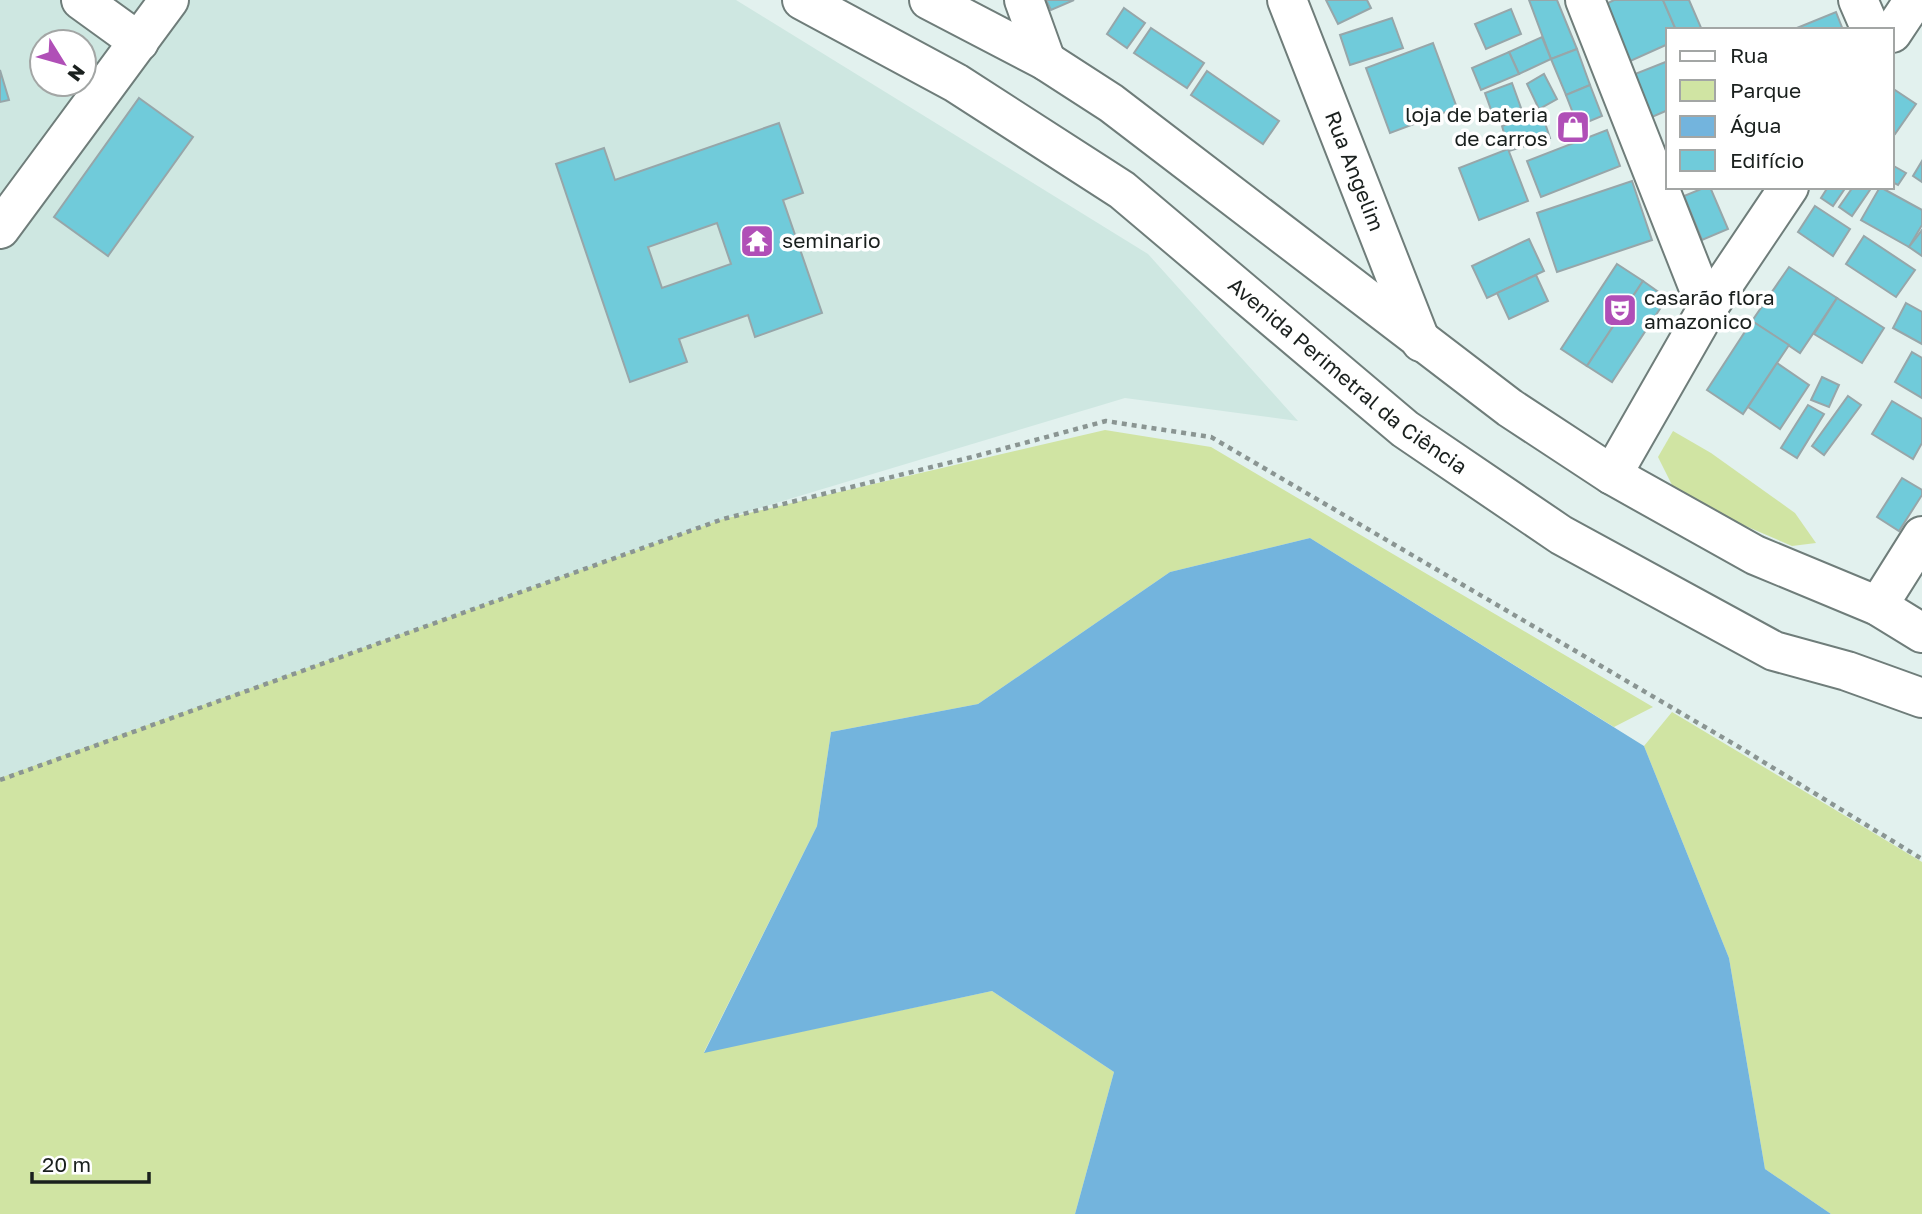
<svg xmlns="http://www.w3.org/2000/svg" width="1922" height="1214" font-family="'Golos Text',sans-serif">
<style>
.built{fill:#cee7e1;fill-rule:evenodd}
.green{fill:#d0e4a3}
.water{fill:#73b4dd}
.building{fill:#70cbda;stroke:#97a6a9;stroke-width:2;fill-rule:evenodd}
.lines{fill:none;stroke-linecap:round;stroke-linejoin:round}
.minor-casing{stroke:#6f7d7a;stroke-width:42}
.major-casing{stroke:#6f7d7a;stroke-width:42}
.path{stroke:#8a9592;stroke-width:4.5;stroke-dasharray:5 5;stroke-linecap:butt}
.minor{stroke:#fff;stroke-width:38}
.major{stroke:#fff;stroke-width:38}
.labels{text-anchor:middle;stroke-width:7;stroke-linejoin:round;paint-order:stroke}
.poi-label{font-size:21px;fill:#1a201e;stroke:#fff;text-anchor:start}
.street-label{font-size:21px;fill:#1a201e;stroke:#fff}
</style>
<rect width="100%" height="100%" fill="#e2f1ee"/>
<path class="built" d="M0 0H736L1148 254 1298 421 1125 398 723 519 0 780ZM42 42H84V84H42Z"/>
<g class="green">
<polygon points="1105,430 1211,447 1653,707 1614,727 1310,538 1170,572 978,704 831,732 817,826 704,1052 992,991 1114,1072 1075,1214 0,1214 0,778 723,519"/>
<polygon points="1673,431 1711,453 1795,513 1816,543 1792,546 1678,497 1658,457"/>
<polygon points="1672,712 1922,862 1922,1214 1831,1214 1765,1169 1729,958 1644,746"/>
</g>
<polygon class="water" points="1310,538 1644,746 1729,958 1765,1169 1831,1214 1075,1214 1114,1072 992,991 704,1053 817,826 831,732 978,704 1170,572"/>
<g class="building">
<polygon points="1046,0 1074,0 1051,10"/>
<polygon points="1326,0 1367,0 1371,8 1338,24"/>
<polygon points="1529,0 1557,0 1577,49 1551,59"/>
<polygon points="1614,0 1663,0 1676,30 1668,30 1668,44 1626,63 1602,6"/>
<polygon points="1663,0 1689,0 1702,30 1676,30"/>
<polygon points="1124,8 1145,23 1127,48 1107,34"/>
<polygon points="1511,9 1521,34 1486,49 1475,24"/>
<polygon points="1836,12 1843,30 1792,30"/>
<polygon points="1392,18 1403,48 1350,65 1340,35"/>
<polygon points="1151,28 1204,63 1187,88 1134,53"/>
<polygon points="1542,37 1551,59 1519,74 1509,52"/>
<polygon points="1433,43 1457,108 1390,133 1366,68"/>
<polygon points="1577,49 1590,85 1566,95 1551,59"/>
<polygon points="1509,52 1519,74 1481,90 1472,68"/>
<polygon points="1668,61 1668,110 1652,117 1635,74"/>
<polygon points="0,70 9,100 0,102"/>
<polygon points="1207,71 1279,121 1263,144 1191,95"/>
<polygon points="1544,74 1557,99 1539,109 1527,84"/>
<polygon points="1512,83 1521,108 1494,118 1485,93"/>
<polygon points="1590,85 1602,116 1578,126 1566,95"/>
<polygon points="1892,88 1916,104 1895,134 1892,133"/>
<polygon points="139,98 193,137 108,256 54,217"/>
<polygon points="1542,114 1550,138 1509,151 1502,126"/>
<path d="M779 123 803 193 783 200 822 313 755 337 748 315 679 339 687 362 630 382 556 164 604 148 615 180ZM717 223 731 264 662 288 648 247Z"/>
<polygon points="1607,130 1620,166 1541,197 1527,161"/>
<polygon points="1508,149 1528,201 1479,220 1459,168"/>
<polygon points="1922,161 1922,182 1913,176"/>
<polygon points="1892,165 1906,173 1898,185 1892,182"/>
<polygon points="1632,181 1652,240 1557,272 1537,213"/>
<polygon points="1706,187 1710,187 1728,229 1702,240 1684,196"/>
<polygon points="1828,187 1846,187 1833,206 1821,198"/>
<polygon points="1853,187 1872,187 1852,216 1839,207"/>
<polygon points="1880,187 1922,210 1922,225 1909,247 1861,220"/>
<polygon points="1815,206 1850,229 1833,256 1798,232"/>
<polygon points="1922,230 1922,256 1909,247"/>
<polygon points="1864,236 1915,270 1896,297 1846,264"/>
<polygon points="1529,239 1544,271 1487,298 1472,266"/>
<polygon points="1617,264 1643,281 1587,366 1561,349"/>
<polygon points="1789,267 1837,298 1800,353 1752,321"/>
<polygon points="1536,275 1548,301 1509,319 1497,293"/>
<polygon points="1643,281 1667,298 1612,382 1587,366"/>
<polygon points="1837,298 1884,328 1862,363 1814,334"/>
<polygon points="1906,303 1922,312 1922,344 1893,328"/>
<polygon points="1752,321 1789,345 1743,414 1707,390"/>
<polygon points="1912,352 1922,358 1922,398 1895,382"/>
<polygon points="1777,363 1809,385 1780,429 1748,407"/>
<polygon points="1822,377 1839,385 1829,407 1811,400"/>
<polygon points="1848,396 1861,405 1824,455 1812,446"/>
<polygon points="1892,401 1922,419 1922,443 1913,459 1872,434"/>
<polygon points="1808,405 1824,414 1797,458 1781,448"/>
<polygon points="1902,478 1922,490 1922,495 1899,531 1877,517"/>
</g>
<g class="lines">
<g class="minor-casing">
<g id="minor">
<polyline points="81,0 139,42"/>
<polyline points="1024,0 1046,61"/>
<path id="s1" d="M1287 0 1421 342"/>
<polyline points="1585,0 1707,309"/>
<polyline points="1858,0 1871,30"/>
<polyline points="1892,33 1914,0"/>
<polyline points="0,229 169,0"/>
<polyline points="1612,475 1707,309 1789,187"/>
<polyline points="1878,606 1922,536"/>
</g>
</g>
<g class="major-casing">
<g id="major">
<path id="s2" d="M802 0 956 83 1122 190 1405 429 1561 535 1774 651 1847 671 1922 698"/>
<polyline points="929,0 1046,61 1111,103 1510,408 1612,475 1755,555 1878,606 1922,633"/>
</g>
</g>
<polyline class="path" points="0,780 723,519 976,456 1106,421 1211,437 1739,747 1922,859"/>
<use href="#minor" class="minor"/>
<use href="#major" class="major"/>
</g>
<defs>
<g id="shop-square" transform="scale(1.75)"><rect x="-9" y="-9" width="18" height="18" rx="4" fill="#b04fb7" stroke="#fff"/><path d="M-5-2.5h2.3a2.7 3.5 0 0 1 5.4 0H5L5.5 6h-11ZM-1.5-2.5h3a1.5 2.3 0 0 0-3 0Z" fill="#fff"/></g>
<g id="temple-square" transform="scale(1.75)"><rect x="-9" y="-9" width="18" height="18" rx="4" fill="#b04fb7" stroke="#fff"/><path d="M0-6L5-2H3V0L6.5 2.5H4V6H1.5V3h-3V6H-4V2.5H-6.5L-3 0V-2H-5Z" fill="#fff"/></g>
<g id="theatre-square" transform="scale(1.75)"><rect x="-9" y="-9" width="18" height="18" rx="4" fill="#b04fb7" stroke="#fff"/><path d="M-5-5.5Q0-4 5-5.5V0Q5 5 0 6Q-5 5-5 0ZM-3.3-2.5H-1v1.5H-3.3ZM1-2.5H3.3v1.5H1ZM-2.8 1Q0 5.5 2.8 1Z" fill="#fff"/></g>
</defs>
<g fill-rule="evenodd">
<use href="#shop-square" x="1573" y="127"/>
<use href="#temple-square" x="757" y="241"/>
<use href="#theatre-square" x="1620" y="310"/>
</g>
<g class="labels">
<g class="poi-label">
<text x="1548" y="122" text-anchor="end">loja de bateria<tspan x="1548" dy="24">de carros</tspan></text>
<text x="782" y="248">seminario</text>
<text x="1644" y="305">casarão flora<tspan x="1644" dy="24">amazonico</tspan></text>
</g>
<g class="street-label">
<text dy="7" stroke="none"><textPath href="#s1" startOffset="184">Rua Angelim</textPath></text>
<text dy="7" stroke="none"><textPath href="#s2" startOffset="665">Avenida Perimetral da Ciência</textPath></text>
</g>
</g>
<rect x="1666" y="28" width="228" height="161" fill="#ffffff" stroke="#a3a6a5" stroke-width="2"/>
<rect x="1680" y="51" width="35" height="10" fill="#ffffff" stroke="#a3a6a5" stroke-width="2"/>
<text x="1730" y="63" font-size="21" fill="#1a201e">Rua</text>
<rect x="1680" y="80" width="35" height="21" fill="#d0e4a3" stroke="#a3a6a5" stroke-width="2"/>
<text x="1730" y="98" font-size="21" fill="#1a201e">Parque</text>
<rect x="1680" y="116" width="35" height="21" fill="#73b4dd" stroke="#a3a6a5" stroke-width="2"/>
<text x="1730" y="133" font-size="21" fill="#1a201e">Água</text>
<rect x="1680" y="150" width="35" height="21" fill="#70cbda" stroke="#a3a6a5" stroke-width="2"/>
<text x="1730" y="168" font-size="21" fill="#1a201e">Edifício</text>
<g transform="translate(63 63) rotate(127)"><circle r="33" fill="#ffffff" stroke="#a3a6a5" stroke-width="2"/>
<path d="M0-5L12 26L0 18L-12 26Z" fill="#b04fb7"/>
<text y="-10" font-size="19" font-weight="bold" text-anchor="middle" fill="#1a201e">N</text>
</g>
<path d="M32 1172v10h117v-10" fill="none" stroke="#1a201e" stroke-width="3.5"/>
<text x="42" y="1172" font-size="21" fill="#1a201e" stroke="#ffffff" stroke-width="5" paint-order="stroke">20 m</text>
</svg>
